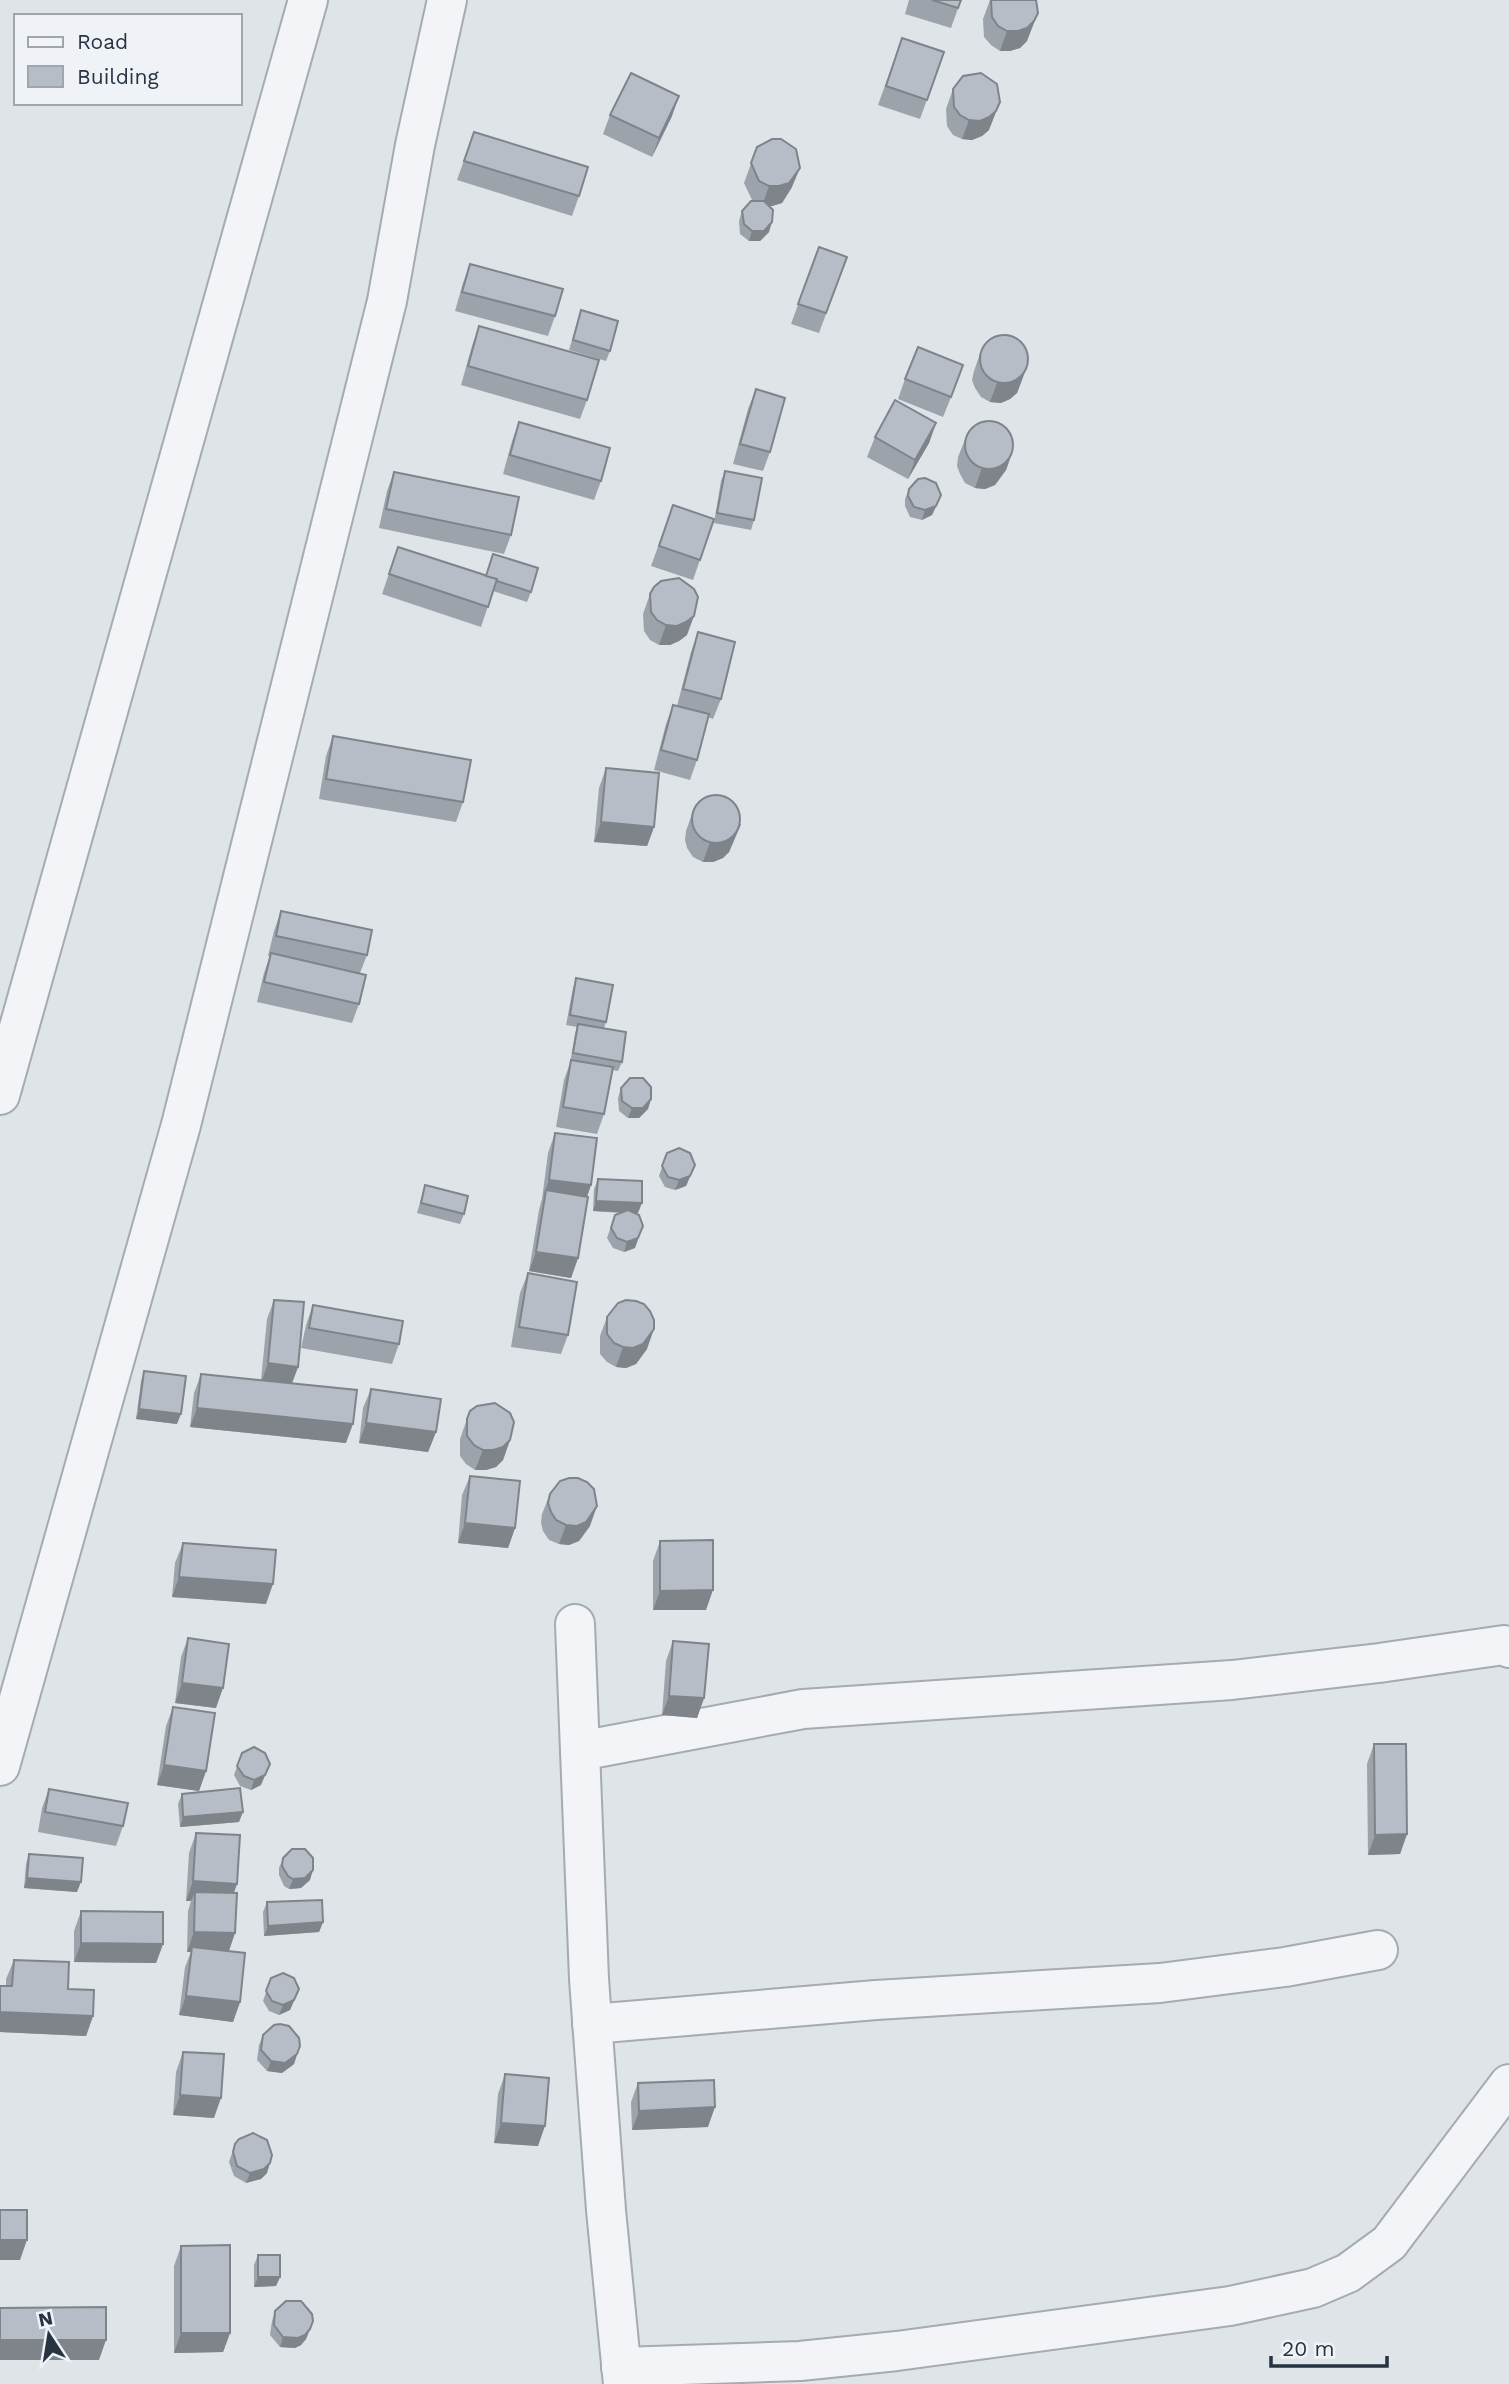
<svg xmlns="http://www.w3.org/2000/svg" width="1509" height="2384" font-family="'Work Sans',sans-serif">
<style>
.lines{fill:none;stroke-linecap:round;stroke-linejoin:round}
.minor-casing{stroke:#a4abb3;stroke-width:42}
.minor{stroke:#f2f4f7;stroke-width:38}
.wall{fill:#9da3aa}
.shaded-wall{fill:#7f848b}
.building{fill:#b6bdc6;stroke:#7f848b;stroke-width:2}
</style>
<rect width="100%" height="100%" fill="#dfe4e9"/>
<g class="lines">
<g class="minor-casing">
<g id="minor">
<polyline points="0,1095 308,0"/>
<polyline points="575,1624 589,1979 606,2210 623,2384"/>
<polyline points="580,1751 803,1709 1232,1680 1379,1663 1504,1645 1509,1648"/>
<polyline points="0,1766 181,1125 387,301 415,145 447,0"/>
<polyline points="592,2024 876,2000 1160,1983 1285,1967 1378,1950"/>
<polyline points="621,2367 800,2361 897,2351 1230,2306 1313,2288 1348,2273 1389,2243 1509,2084"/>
</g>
</g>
<use href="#minor" class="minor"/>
</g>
<g class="wall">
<polygon points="909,0 961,0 951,28 905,14"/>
<polygon points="990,0 1027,41 1020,48 1010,51 1000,51 991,45 984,37 983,19"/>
<polygon points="902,38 944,52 920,119 878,105"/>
<polygon points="953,89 989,130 982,136 972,140 962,139 953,135 947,126 946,109"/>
<polygon points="610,115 672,116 652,157 603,134"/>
<polygon points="474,132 579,196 572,216 457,180"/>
<polygon points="757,147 792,187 782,203 772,206 769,206 769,232 760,241 749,241 740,234 739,221 742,211 753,201 752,200 744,183"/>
<polygon points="819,247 847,257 819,333 791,324"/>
<polygon points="470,264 555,316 548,336 455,311 463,283"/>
<polygon points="581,310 610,351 606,361 569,350"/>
<polygon points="479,326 587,400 580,419 461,385 472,346"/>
<polygon points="981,351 1028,364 1017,393 1010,399 1001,403 990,402 981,397 975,388 972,380 974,371"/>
<polygon points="905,379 956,385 943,417 898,399"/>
<polygon points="756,389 770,452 763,471 733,464 748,409"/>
<polygon points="519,422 601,481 594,500 503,474 512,441"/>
<polygon points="936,423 929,443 908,479 867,457 875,437"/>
<polygon points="966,437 1013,450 1006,470 995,485 985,489 975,488 965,483 960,474 957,466 958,457"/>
<polygon points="725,471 754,520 751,530 714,523 721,481"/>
<polygon points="394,472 511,535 504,554 379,528 387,491"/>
<polygon points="909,489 937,505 932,515 922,520 910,517 905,506 905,499"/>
<polygon points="673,505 714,519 693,580 651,566"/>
<polygon points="398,547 531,592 527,602 493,591 481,627 382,594"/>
<polygon points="650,594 687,635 679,641 670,645 659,645 650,640 644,631 643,614"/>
<polygon points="698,632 721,699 713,719 708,717 697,760 690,780 654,770 666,724 673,705 677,706 691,652"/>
<polygon points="333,736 463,802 456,822 319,799 326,756"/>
<polygon points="606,768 654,827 647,846 594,842 599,788"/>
<polygon points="693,811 741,824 729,852 723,858 713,862 703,862 693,857 687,848 685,840 686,831"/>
<polygon points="281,911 367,955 360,973 359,1004 352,1023 257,1002 264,973 270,956 268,956 274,931"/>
<polygon points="576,978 606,1022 604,1028 622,1062 618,1071 612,1070 604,1114 597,1134 556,1127 564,1080 570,1063 575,1034 577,1027 566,1025 573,988"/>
<polygon points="621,1088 651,1099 648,1109 639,1118 628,1118 619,1111 618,1098"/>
<polygon points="555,1133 591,1185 587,1197 578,1258 571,1278 529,1271 539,1210 542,1199 548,1153"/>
<polygon points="667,1153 695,1165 686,1186 675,1190 665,1187 659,1176"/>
<polygon points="598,1179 638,1213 635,1213 635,1248 624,1252 613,1248 607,1238 615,1215 621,1213 593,1211 594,1189"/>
<polygon points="425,1185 464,1214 460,1224 417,1213"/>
<polygon points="528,1273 568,1335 561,1354 511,1347 520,1293"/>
<polygon points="274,1300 298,1367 292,1383 346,1443 190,1427 194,1393 201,1374 261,1380 267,1319"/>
<polygon points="313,1305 399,1344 392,1364 301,1348 306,1325"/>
<polygon points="607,1317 647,1349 636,1364 626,1368 616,1367 607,1362 600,1354 600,1336"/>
<polygon points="144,1371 177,1424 136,1419 141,1381"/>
<polygon points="371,1389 436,1432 428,1452 359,1443 363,1408"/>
<polygon points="467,1419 510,1440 503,1460 496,1467 486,1470 475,1470 466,1464 460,1456 460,1439"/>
<polygon points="470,1476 515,1528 508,1548 458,1543 462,1495"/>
<polygon points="550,1494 590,1526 579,1541 569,1545 559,1544 549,1540 543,1531 541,1523 542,1514"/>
<polygon points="660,1541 706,1610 653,1610 653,1561"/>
<polygon points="183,1543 266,1604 172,1597 175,1563"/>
<polygon points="188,1638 216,1708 175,1703 181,1657"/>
<polygon points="673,1641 704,1698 697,1718 662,1715 666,1661"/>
<polygon points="173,1707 206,1771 199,1791 157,1785 166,1726"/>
<polygon points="1374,1744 1407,1834 1400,1854 1368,1855 1367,1764"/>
<polygon points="242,1753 261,1785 251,1790 240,1786 234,1775"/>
<polygon points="49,1789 123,1826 116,1846 38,1832 42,1808"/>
<polygon points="182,1794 239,1822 180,1827 178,1804"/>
<polygon points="196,1833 237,1884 234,1892 235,1933 229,1951 240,2002 233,2022 179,2015 185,1967 191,1952 187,1952 188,1911 191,1901 186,1901 189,1853"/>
<polygon points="29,1854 77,1892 24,1888 26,1864"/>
<polygon points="283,1858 310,1880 301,1888 289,1889 284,1886 279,1875 279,1868"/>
<polygon points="267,1902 323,1922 319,1932 264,1936 263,1912"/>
<polygon points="81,1911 163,1944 156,1963 74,1962 74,1931"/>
<polygon points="14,1960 93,2016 86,2036 0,2032 0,1986 6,1986 6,1979"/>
<polygon points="271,1978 299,1989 290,2010 279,2015 269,2011 263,2001"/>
<polygon points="263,2035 300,2046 294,2064 282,2073 267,2071 257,2060 259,2045"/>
<polygon points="183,2052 214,2118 173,2115 176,2072"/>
<polygon points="505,2074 538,2146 494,2143 498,2094"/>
<polygon points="638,2083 708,2127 632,2130 631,2102"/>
<polygon points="235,2144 267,2173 261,2179 246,2183 234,2176 229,2162"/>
<polygon points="181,2246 230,2333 223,2352 174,2353 174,2266"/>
<polygon points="258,2255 280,2277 276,2286 254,2287 254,2265"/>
<polygon points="275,2311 313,2321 306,2339 301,2345 295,2348 280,2347 270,2335 272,2321"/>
</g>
<g class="shaded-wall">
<polygon points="1038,13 1027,41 1020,48 1010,51 1000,51 1007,31"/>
<polygon points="679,96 672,116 652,157 659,138"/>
<polygon points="1000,102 989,130 982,136 972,140 962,139 969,120"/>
<polygon points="800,168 792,187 782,203 772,206 762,206 769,186"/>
<polygon points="772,222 769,232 760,241 749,241 752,231"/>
<polygon points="1028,364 1017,393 1010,399 1001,403 990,402 997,383"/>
<polygon points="936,423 929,443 908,479 915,460"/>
<polygon points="1013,450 1006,470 995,485 985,489 975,488 982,468"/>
<polygon points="941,495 932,515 922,520 925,510"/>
<polygon points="694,616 687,635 679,641 670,645 659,645 666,625"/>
<polygon points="601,822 654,827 647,846 594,842"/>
<polygon points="741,824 729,852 723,858 713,862 703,862 710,842"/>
<polygon points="651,1099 648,1109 639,1118 628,1118 632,1108"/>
<polygon points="695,1165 686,1186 675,1190 679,1180"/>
<polygon points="549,1180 591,1185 584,1205 546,1190 542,1199"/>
<polygon points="596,1201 642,1203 638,1213 593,1211"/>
<polygon points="643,1226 635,1248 624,1252 627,1242"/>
<polygon points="536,1252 578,1258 571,1278 529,1271"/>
<polygon points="654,1329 647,1349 636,1364 626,1368 616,1367 623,1347"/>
<polygon points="268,1363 298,1367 291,1386 261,1383"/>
<polygon points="197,1408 353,1424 346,1443 190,1427"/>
<polygon points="139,1409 181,1414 177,1424 136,1419"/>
<polygon points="366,1423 436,1432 428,1452 359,1443"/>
<polygon points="510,1440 503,1460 496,1467 486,1470 475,1470 483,1450"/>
<polygon points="597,1506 590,1526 579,1541 569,1545 559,1544 566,1525"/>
<polygon points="465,1523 515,1528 508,1548 458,1543"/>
<polygon points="179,1577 273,1584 266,1604 172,1597"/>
<polygon points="713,1590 706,1610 653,1610 660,1591"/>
<polygon points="182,1683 223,1688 216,1708 175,1703"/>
<polygon points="669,1696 704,1698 697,1718 662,1715"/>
<polygon points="270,1764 261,1785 251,1790 254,1780"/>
<polygon points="164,1765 206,1771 199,1791 157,1785"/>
<polygon points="243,1812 239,1822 180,1827 183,1817"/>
<polygon points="1407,1834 1400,1854 1368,1855 1375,1835"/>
<polygon points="313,1870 310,1880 301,1888 289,1889 293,1879"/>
<polygon points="27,1878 81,1882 77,1892 24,1888"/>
<polygon points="193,1881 237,1884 230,1903 195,1892 191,1901 186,1901"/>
<polygon points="323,1922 319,1932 264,1936 268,1926"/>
<polygon points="194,1932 235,1933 228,1953 192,1947 191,1952 187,1952"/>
<polygon points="81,1943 163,1944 156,1963 74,1962"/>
<polygon points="299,1989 290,2010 279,2015 283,2005"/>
<polygon points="186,1996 240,2002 233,2022 179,2015"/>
<polygon points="0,2012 93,2016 86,2036 0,2032"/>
<polygon points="297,2054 294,2064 282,2073 267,2071 271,2061"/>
<polygon points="180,2095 221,2098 214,2118 173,2115"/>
<polygon points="715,2107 708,2127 632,2130 639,2111"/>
<polygon points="501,2123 545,2126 538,2146 494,2143"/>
<polygon points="270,2163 267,2173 261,2179 246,2183 250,2173"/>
<polygon points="0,2240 27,2240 20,2260 0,2260"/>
<polygon points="258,2277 280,2277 276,2286 254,2287"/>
<polygon points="310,2329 306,2339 301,2345 295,2348 280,2347 283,2337"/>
<polygon points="181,2333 230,2333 223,2352 174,2353"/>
<polygon points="0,2340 106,2340 99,2360 0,2360"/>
</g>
<g class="building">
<polygon points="932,0 961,0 958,8"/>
<polygon points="991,0 1036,0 1038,13 1034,21 1027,28 1018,31 1007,31 998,26 992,17"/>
<polygon points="902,38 944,52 927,100 886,86"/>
<polygon points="631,73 679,96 659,138 610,115"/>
<polygon points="981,73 997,84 1000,102 996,111 989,117 980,121 969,120 960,115 954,107 953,89 963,76"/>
<polygon points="474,132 588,167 579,196 464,161"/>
<polygon points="772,139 781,139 796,149 800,168 789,183 779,186 769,186 759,181 751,163 757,147"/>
<polygon points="751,201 764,201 773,210 772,222 764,231 752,231 744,224 742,211"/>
<polygon points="819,247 847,257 826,313 798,304"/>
<polygon points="470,264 563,289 555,316 462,292"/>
<polygon points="581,310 618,321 610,351 573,340"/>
<polygon points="479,326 599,360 587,400 468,366"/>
<circle cx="1004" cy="359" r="24"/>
<polygon points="918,347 963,365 951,397 905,379"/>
<polygon points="756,389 785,398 770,452 740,444"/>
<polygon points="895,400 936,423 915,460 875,437"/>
<circle cx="989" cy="445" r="24"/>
<polygon points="519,422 610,448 601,481 510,455"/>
<polygon points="725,471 762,478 754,520 717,513"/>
<polygon points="394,472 519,497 511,535 386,509"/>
<polygon points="925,478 936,483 941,495 936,506 925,510 914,507 908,496 909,489 918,479"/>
<polygon points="673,505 714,519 700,560 659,546"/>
<polygon points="398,547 497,579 488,607 389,574"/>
<polygon points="493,554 538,568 531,592 497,581 497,579 486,576"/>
<polygon points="679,578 694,589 698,597 694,616 686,622 677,626 666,625 657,620 651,612 650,594 654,587 661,581"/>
<polygon points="698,632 735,642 721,699 683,689"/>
<polygon points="673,705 709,714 697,760 661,750"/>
<polygon points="333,736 471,760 463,802 326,779"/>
<polygon points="606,768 659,773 654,827 601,822"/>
<circle cx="716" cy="819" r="24"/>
<polygon points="281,911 372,930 367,955 276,936"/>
<polygon points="271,953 366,975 359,1004 264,982"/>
<polygon points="576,978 613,985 606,1022 570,1015"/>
<polygon points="578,1024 626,1032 622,1062 573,1053"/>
<polygon points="571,1060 613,1067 604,1114 563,1107"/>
<polygon points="630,1078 643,1078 651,1087 651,1099 643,1108 632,1108 622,1101 621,1088"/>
<polygon points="555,1133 597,1138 591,1185 549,1180"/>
<polygon points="679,1148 690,1153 695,1165 690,1176 679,1180 668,1177 662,1166 667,1153"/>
<polygon points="598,1179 642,1181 642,1203 596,1201"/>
<polygon points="425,1185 468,1196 464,1214 421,1203"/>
<polygon points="546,1190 588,1197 578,1258 536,1252"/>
<polygon points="628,1210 639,1215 643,1226 638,1238 627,1242 617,1238 611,1228 615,1215"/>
<polygon points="528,1273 577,1282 568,1335 519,1327"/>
<polygon points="274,1300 304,1302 298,1367 268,1363"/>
<polygon points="626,1300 636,1301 644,1304 650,1311 654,1320 654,1329 643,1344 633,1348 623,1347 614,1343 607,1334 607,1317 618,1303"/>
<polygon points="313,1305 403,1321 399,1344 309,1328"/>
<polygon points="144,1371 186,1376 181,1414 139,1409"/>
<polygon points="201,1374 357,1390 353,1424 197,1408"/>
<polygon points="371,1389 441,1399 436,1432 366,1423"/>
<polygon points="495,1403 510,1413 514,1422 510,1440 503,1447 493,1450 483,1450 474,1445 467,1436 467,1419 470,1411 477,1406"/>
<polygon points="470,1476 520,1481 515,1528 465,1523"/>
<polygon points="569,1478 578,1478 587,1482 594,1489 597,1506 586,1522 577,1526 566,1525 556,1520 551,1512 548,1503 550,1494 560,1481"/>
<polygon points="713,1540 713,1590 660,1591 660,1541"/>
<polygon points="183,1543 276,1550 273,1584 179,1577"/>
<polygon points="188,1638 229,1644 223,1688 182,1683"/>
<polygon points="673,1641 709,1644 704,1698 669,1696"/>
<polygon points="173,1707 215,1713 206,1771 164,1765"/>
<polygon points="1374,1744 1406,1744 1407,1834 1375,1835"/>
<polygon points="254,1747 265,1753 270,1764 265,1775 254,1780 244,1776 237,1766 242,1753"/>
<polygon points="240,1788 243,1812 183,1817 182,1794"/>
<polygon points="49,1789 128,1803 123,1826 45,1812"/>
<polygon points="196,1833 240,1835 237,1884 193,1881"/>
<polygon points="292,1849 305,1849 313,1858 313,1870 305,1878 293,1879 288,1876 282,1866 283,1858"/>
<polygon points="29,1854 83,1858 81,1882 27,1878"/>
<polygon points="195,1892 237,1893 235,1933 194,1932"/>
<polygon points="322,1900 323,1922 268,1926 267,1902"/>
<polygon points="81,1911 163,1912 163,1944 81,1943"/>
<polygon points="192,1947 245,1953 240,2002 186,1996"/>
<polygon points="14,1960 69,1962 68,1989 94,1990 93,2016 0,2012 0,1986 12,1986"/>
<polygon points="283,1973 294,1978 299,1989 294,2000 283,2005 272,2001 266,1991 271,1978"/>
<polygon points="280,2024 289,2026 299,2038 300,2046 297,2054 285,2063 271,2061 261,2050 263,2035 274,2025"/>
<polygon points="183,2052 224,2054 221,2098 180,2095"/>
<polygon points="505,2074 549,2078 545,2126 501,2123"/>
<polygon points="714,2080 715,2107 639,2111 638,2083"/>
<polygon points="253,2133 267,2140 272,2155 270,2163 264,2169 250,2173 237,2166 233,2152 235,2144 239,2139"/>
<rect x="0" y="2210" width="27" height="30"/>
<polygon points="230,2245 230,2333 181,2333 181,2246"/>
<rect x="258" y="2255" width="22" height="22"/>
<polygon points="286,2301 301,2301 312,2314 313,2321 310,2329 305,2335 298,2338 283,2337 274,2325 275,2311"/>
<polygon points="106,2307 106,2340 0,2340 0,2308"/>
</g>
<rect x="14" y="14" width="228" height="91" fill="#eff3f7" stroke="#9fa6ae" stroke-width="2"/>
<rect x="28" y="37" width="35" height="10" fill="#f2f4f7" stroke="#9fa6ae" stroke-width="2"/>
<text x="77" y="49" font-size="21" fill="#283341">Road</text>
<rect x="28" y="66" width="35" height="21" fill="#b6bdc6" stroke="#9fa6ae" stroke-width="2"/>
<text x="77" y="84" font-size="21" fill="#283341">Building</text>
<g transform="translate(49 2335) rotate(348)" stroke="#eff3f7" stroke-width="5" paint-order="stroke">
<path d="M0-5L12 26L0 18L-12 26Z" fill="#283341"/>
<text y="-10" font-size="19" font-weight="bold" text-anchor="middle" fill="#283341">N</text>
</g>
<path d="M1271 2356v10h116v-10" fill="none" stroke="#283341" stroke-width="3.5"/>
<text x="1282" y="2356" font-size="21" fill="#283341" stroke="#eff3f7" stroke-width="5" paint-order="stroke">20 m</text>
</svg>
